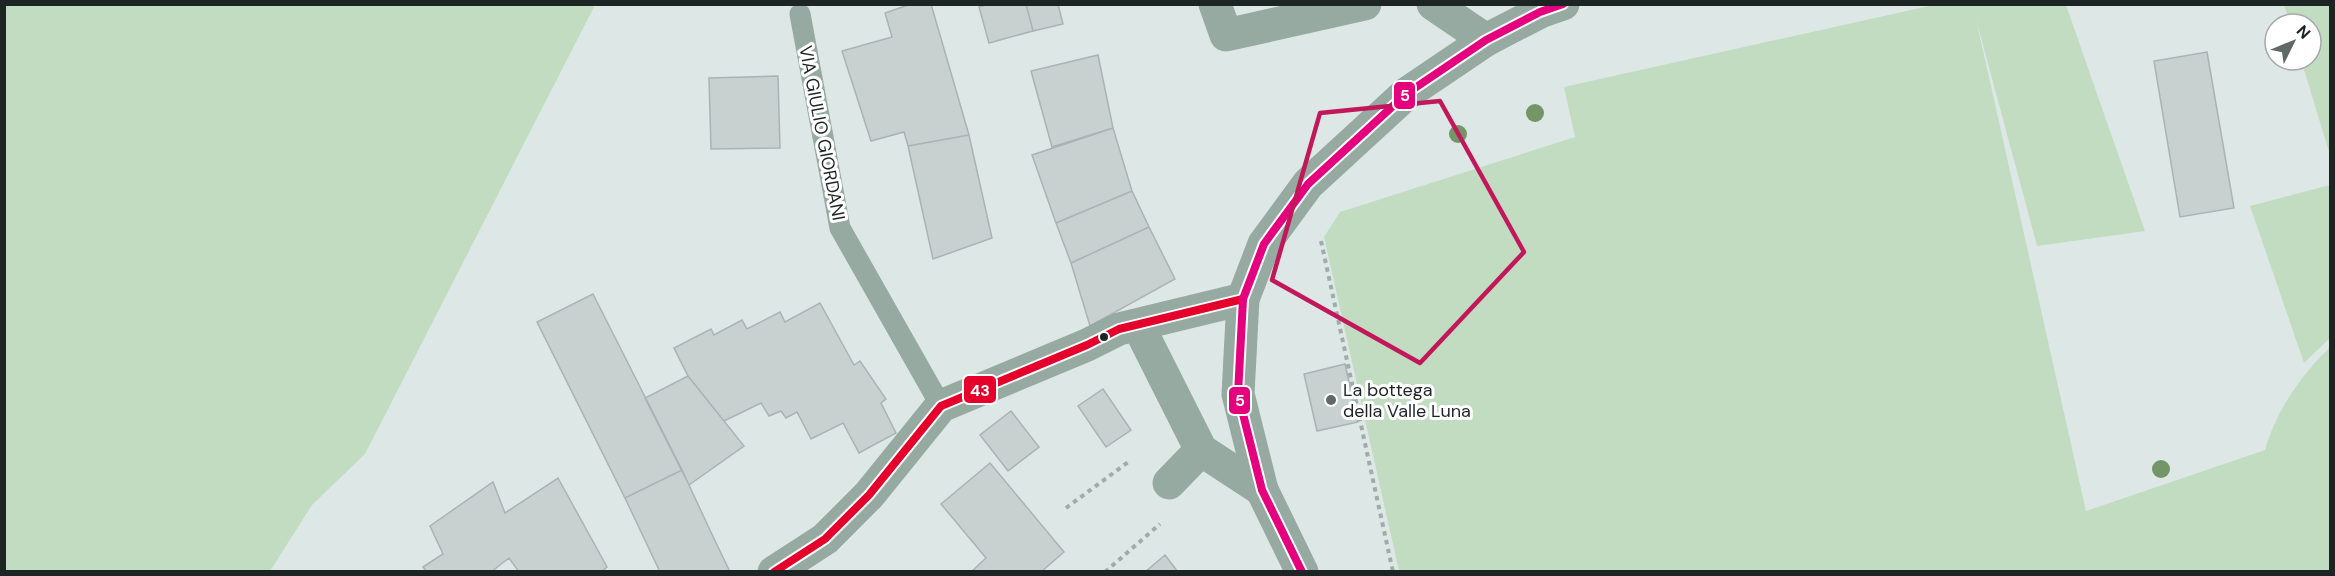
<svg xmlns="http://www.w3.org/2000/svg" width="2335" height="576" viewBox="0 0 2335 576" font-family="'DM Sans',sans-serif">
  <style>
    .green { fill: #c2dcc1 }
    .building { fill: #c8d0d0; stroke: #aab3b3; stroke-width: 1.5 }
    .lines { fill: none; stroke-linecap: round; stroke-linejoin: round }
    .path { stroke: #9faca8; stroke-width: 4; stroke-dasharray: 4.5 4.5; stroke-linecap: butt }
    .service { stroke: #96aaa1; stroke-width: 21 }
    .minor { stroke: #96aaa1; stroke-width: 33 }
    .tertiary { stroke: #96aaa1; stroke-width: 33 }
    .bus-1-casing { stroke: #fff; stroke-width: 12 }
    .bus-2-casing { stroke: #fff; stroke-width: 12 }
    .bus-1 { stroke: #e4002b; stroke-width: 8 }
    .bus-2 { stroke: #e5007d; stroke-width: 8 }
    .tree { fill: #729668 }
    .marked { fill: none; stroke: #c2185b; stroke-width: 4.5; stroke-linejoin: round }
    .bus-dot { fill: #1d2524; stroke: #fff; stroke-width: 2 }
    .poi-dot { fill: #606968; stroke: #fff; stroke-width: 2 }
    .labels { text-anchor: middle; stroke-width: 6; stroke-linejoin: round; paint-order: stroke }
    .street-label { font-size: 18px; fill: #1d2524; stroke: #fff }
    .poi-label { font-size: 18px; fill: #1d2524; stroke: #fff; text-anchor: start }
    .line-badge { stroke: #fff; stroke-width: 2 }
    .badge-label { font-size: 16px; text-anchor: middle; font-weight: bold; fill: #fff }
  </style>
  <rect width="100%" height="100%" fill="#dde8e6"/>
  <path class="green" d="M1938,4L2066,5L2145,231L2037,246L1976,19L2086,511L2265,450C2276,411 2301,375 2330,347V571H1399L1324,237L1340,212L1575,137L1564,87Z
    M4,5H595L365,454L312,505L270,571H5Z
    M2284,5H2330V155L2301,60H2311V24H2290Z
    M2330,185V338L2304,363L2250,206Z"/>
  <path class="building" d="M911,4H931L969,135L908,146L904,132L871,141L842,51L892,37L885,13Z
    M989,4H1026L1033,31L989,43L979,7Z
    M1026,4H1058L1063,24L1033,31Z
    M2207,52L2234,208L2180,217L2154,61Z
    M1098,55L1113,128L1052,147L1031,71Z
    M778,76L780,148L711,149L709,78Z
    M1113,128L1132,191L1056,223L1032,155Z
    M969,135L992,238L933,259L908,146Z
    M1132,191L1149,227L1071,263L1056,223Z
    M1149,227L1175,279L1090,326L1071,263Z
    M593,294L682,470L625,498L537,322Z
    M820,303L854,365L860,361L886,399L881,403L896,433L859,453L843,423L811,439L797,412L786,418L781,411L769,416L761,403L724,421L688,376L674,348L711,329L714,335L742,320L747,329L780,312L785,322Z
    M1345,364L1358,422L1317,431L1304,374Z
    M688,376L744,446L689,485L645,398Z
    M1103,389L1131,430L1106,447L1078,406Z
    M1011,411L1039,447L1008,471L980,435Z
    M990,463L1064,552L1041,572H971L986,558L941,504Z
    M682,470L709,528L730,572H660L625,498Z
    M558,478L607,567L601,572H519L509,558L491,572H427L423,567L443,554L430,526L493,482L505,513Z
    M1165,555L1178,572H1145Z"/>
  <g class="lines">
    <path class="path" d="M1321,241L1393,572
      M1066,508L1131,460
      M1105,572L1160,524"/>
    <path class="service" d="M800,14L840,228L941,406"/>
    <path class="minor" d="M1215,4L1226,35L1365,4
      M1433,4L1486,40
      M1138,325L1201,450L1262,490
      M1169,483L1201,450
      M774,572L825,539L869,495L941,406L1087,345L1119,329L1243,299"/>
    <path class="tertiary" d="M1302,572L1262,490L1238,394L1243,299L1264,244L1308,184L1406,94L1486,40L1540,12L1563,4"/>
    <g class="bus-1-casing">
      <path id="bus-1" d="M774,572L825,539L869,495L941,406L1087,345L1119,329L1243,299"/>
    </g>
    <g class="bus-2-casing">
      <path id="bus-2" d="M1302,572L1262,490L1238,394L1243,299L1264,244L1308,184L1406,94L1486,40L1540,12L1563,4"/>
    </g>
    <use href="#bus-1" class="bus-1"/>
    <use href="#bus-2" class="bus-2"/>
  </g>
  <g class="tree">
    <circle cx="1535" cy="113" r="9"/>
    <circle cx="1458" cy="134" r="9"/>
    <circle cx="2161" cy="469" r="9"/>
  </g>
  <path class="marked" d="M1440,101L1524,252L1420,363L1272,280L1320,113Z"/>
  <circle class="bus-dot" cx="1104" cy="337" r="5"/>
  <circle class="poi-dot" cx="1331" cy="400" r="6"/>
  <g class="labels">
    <g class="street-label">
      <text transform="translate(822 133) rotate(79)" y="6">VIA GIULIO GIORDANI</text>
    </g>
    <g class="poi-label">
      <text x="1343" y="396">La bottega<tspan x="1343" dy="21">della Valle Luna</tspan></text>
    </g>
  </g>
  <g class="line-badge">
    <rect x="1393" y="81" width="23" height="29" rx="6" fill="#e5007d"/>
    <rect x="963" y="375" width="34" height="29" rx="6" fill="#e4002b"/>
    <rect x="1228" y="386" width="23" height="29" rx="6" fill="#e5007d"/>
  </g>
  <g class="badge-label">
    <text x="1405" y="101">5</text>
    <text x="980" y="396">43</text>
    <text x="1240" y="406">5</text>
  </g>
  <rect width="2335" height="576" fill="none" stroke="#1d2524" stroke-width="12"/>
  <g transform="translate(2293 42) rotate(47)"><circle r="28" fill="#ffffff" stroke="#a5a8a7" stroke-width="1.5"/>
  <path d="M0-4.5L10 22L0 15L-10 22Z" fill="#606968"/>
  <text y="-9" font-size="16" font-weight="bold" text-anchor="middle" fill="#1d2524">N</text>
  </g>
</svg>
